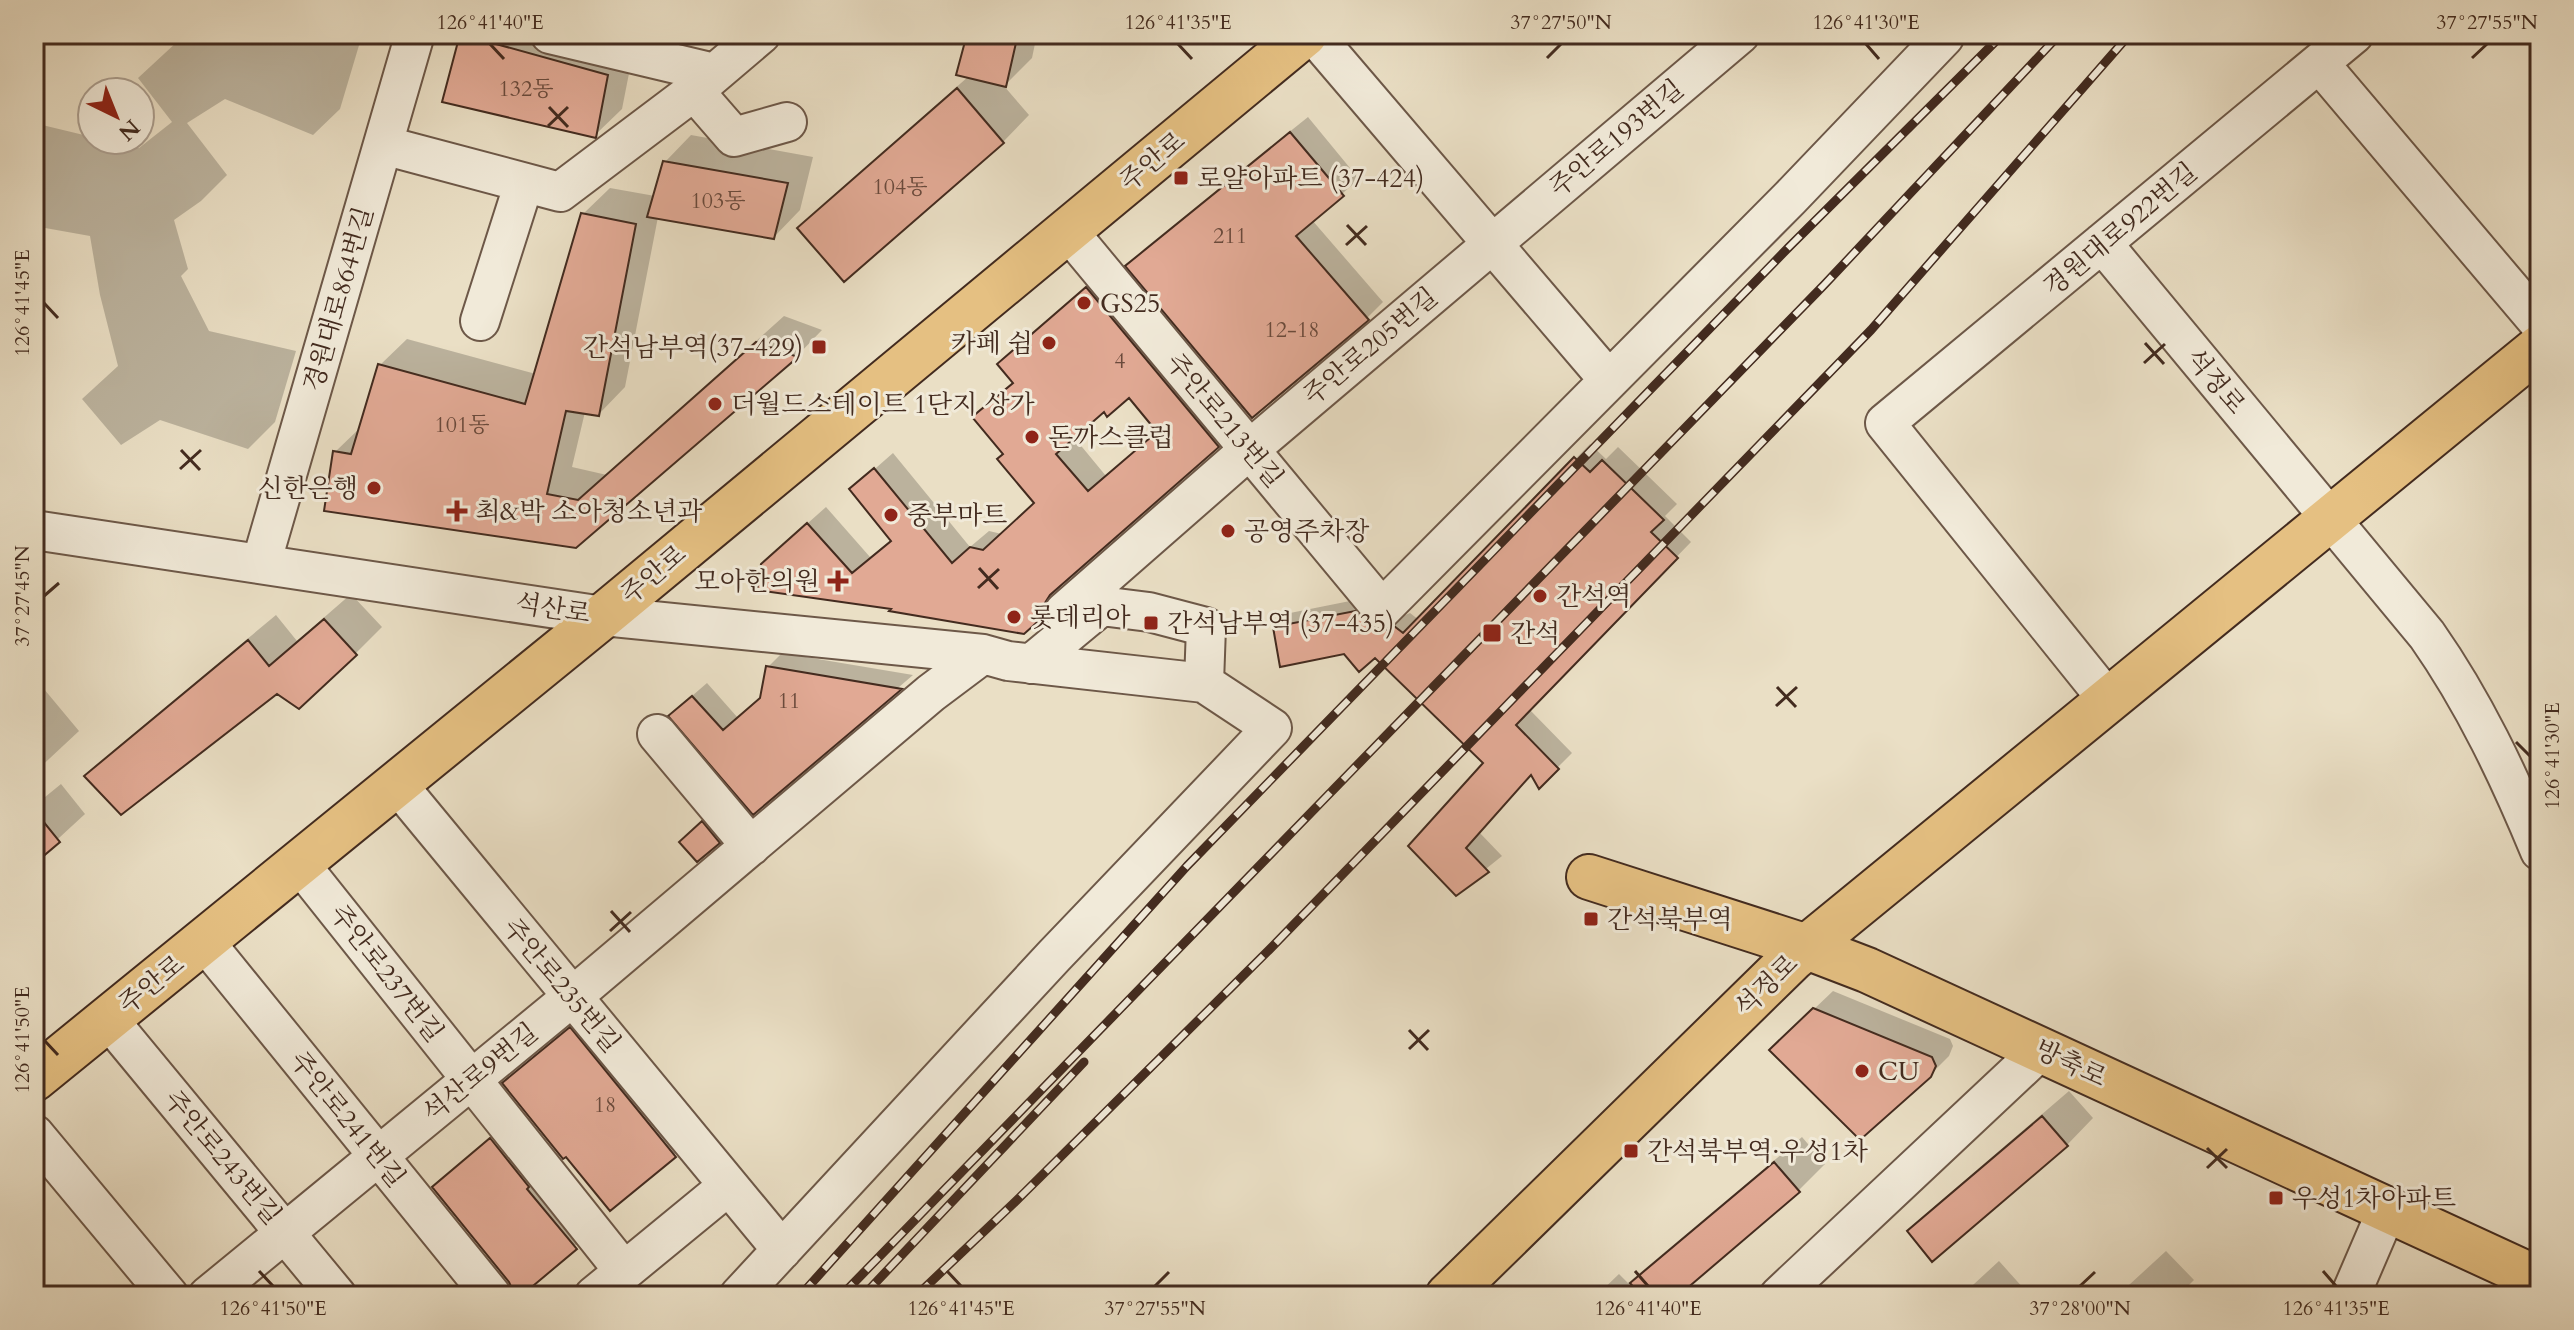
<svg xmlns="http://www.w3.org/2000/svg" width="2574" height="1330" viewBox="0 0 2574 1330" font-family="Cardo,'Noto Serif KR',serif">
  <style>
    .shadow { fill: #0003; fill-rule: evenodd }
    .building { fill: #e1a994; stroke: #432b1f; stroke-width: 2; fill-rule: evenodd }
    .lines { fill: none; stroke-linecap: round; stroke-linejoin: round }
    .minor-casing { stroke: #6d5848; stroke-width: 42 }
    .major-casing { stroke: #432b1f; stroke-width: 48 }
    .minor { stroke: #f1ead9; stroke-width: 38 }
    .major { stroke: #e5c082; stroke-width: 44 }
    .rail-casing { stroke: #432b1f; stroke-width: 9 }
    .rail { stroke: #f1ead9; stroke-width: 6; stroke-dasharray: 18; stroke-linecap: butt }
    .ticks { fill: none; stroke: #432b1f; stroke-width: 3 }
    .poi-dot { fill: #8f2418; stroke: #f1ead9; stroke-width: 3 }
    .labels { text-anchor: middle; stroke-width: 6; stroke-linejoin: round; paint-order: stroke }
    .number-label { font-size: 22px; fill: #6a4a3c }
    .street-label { font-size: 26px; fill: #432b1f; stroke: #f1ead9 }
    .poi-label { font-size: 26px; fill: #432b1f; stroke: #f1ead9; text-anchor: start }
    .neatline { fill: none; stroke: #432b1f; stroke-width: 3 }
    .ticks-label { font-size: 20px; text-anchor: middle; fill: #432b1f }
  </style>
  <rect width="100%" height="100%" fill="#eadfc5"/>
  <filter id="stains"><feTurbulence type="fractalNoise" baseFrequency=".0025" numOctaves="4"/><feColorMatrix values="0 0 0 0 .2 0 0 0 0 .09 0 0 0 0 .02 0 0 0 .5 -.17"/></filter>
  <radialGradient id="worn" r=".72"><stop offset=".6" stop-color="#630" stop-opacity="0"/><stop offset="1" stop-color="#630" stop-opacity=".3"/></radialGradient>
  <path class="shadow" d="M177,34H334L360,42L340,109L313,135L225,99L187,123L227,175L201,201L174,220L188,269L181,276L209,331L296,351L275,422L248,449L160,420L121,445L82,399L118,366L100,295L90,236L34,226V123L92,137V140H106L139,148L172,122L138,78L178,41Z
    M463,34H581L634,48L622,109L595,135Z
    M654,34H687L680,40Z
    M969,34H1037L1032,58L1004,86L1029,115L1003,142L845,279L799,228L826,202L969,76Z
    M1308,117L1359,179L1312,220L1383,302L1367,318L1128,266L1144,249Z
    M691,135L813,157L800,210L774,237L658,217L625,387L599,414L585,412L572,467L607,475L784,316L822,330L797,356L576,546L335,452L362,426L380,365L407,339L536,374L583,214L610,188L655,196L665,162Z
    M1104,271L1235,428L1060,587L1059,598L1041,616L893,610L781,547L826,507L870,557L892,539L852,489L893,453L970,547L989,531L1002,534L1036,503L1005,454L975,418L1015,381L999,364ZM1129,395L1159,431L1106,476L1073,436L1104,410Z
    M1590,444L1606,459L1618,447L1677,504L1665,516L1691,542L1529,709L1572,753L1539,786L1532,773L1479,832L1502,856L1456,893L1411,846L1486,763L1375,656L1344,652L1275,628L1290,613L1370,597L1390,615L1403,616L1410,613L1419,620Z
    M351,594L382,627L355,654L87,776L114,750L276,615L297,641Z
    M782,653L913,675L754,812L685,702L707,683L738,718L762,697L768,667Z
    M34,677L79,731L34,773Z
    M61,784L85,814L34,861V806Z
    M712,814L727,833L718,842L690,833Z
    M1833,991L1950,1039L1953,1046L1949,1056L1930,1075L1790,1032Z
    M581,1019L686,1145L610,1208L515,1073Z
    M2069,1091L2093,1118L2067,1145L1909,1231L1936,1205Z
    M509,1121L594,1229L519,1295L435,1187Z
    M1802,1137L1825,1164L1799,1190L1675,1296H1596L1619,1274L1628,1283Z
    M2166,1251L2194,1280L2178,1296H2117Z
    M1999,1261L2025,1290L2018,1296H1961Z"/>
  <path class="building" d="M460,34L608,75L596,138L442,102Z
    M967,34H1018L1006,87L956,75Z
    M957,88L1004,143L844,282L797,228Z
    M1290,132L1344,196L1296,236L1369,320L1252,418L1125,266Z
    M663,161L788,183L774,239L647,217Z
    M581,213L636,224L599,416L566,411L547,494L578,500L756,342L798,357L576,548L324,511L333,451L351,454L378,364L525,404Z
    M1086,287L1219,447L1050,595L1043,606V617L1024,634L889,611L891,609L757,590L761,564L807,523L852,573L891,541L849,489L874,468L952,563L970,547L983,550L1034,503L997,459L1003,454L972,417L1013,383L997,364ZM1129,398L1157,432L1088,491L1056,454L1104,412L1107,417Z
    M1574,457L1590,472L1602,460L1664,520L1651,532L1678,558L1516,725L1559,769L1539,789L1531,775L1466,848L1489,872L1456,896L1408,846L1483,763L1375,658L1359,672L1344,654L1280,667L1273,627L1355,611L1374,630H1386L1394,626L1403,633Z
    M324,619L357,655L299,709L277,694L121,815L84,776L248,640L269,666Z
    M766,666L902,689L753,815L668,716L692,696L723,730L760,698Z
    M34,810L60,842L34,864Z
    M702,821L720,843L697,862L679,842Z
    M1813,1008L1932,1057L1936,1066L1931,1077L1860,1140L1769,1050Z
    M570,1027L676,1157L610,1211L566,1157L563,1159L502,1083Z
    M2042,1116L2068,1146L1932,1262L1907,1231Z
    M490,1138L529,1187L527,1189L577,1249L521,1296L513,1291L509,1282L432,1187Z
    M1774,1162L1800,1192L1678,1296H1641L1630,1283Z"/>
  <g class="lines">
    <g class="minor-casing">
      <path id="minor" d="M550,34L714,73
        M1313,34L1608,379
        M2319,63L2540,324
        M694,91L734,137L787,122
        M383,145L560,192L694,91L761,34
        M1068,231L1382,609L1790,198L1944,37L1942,34
        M2102,243L2427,635C2474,702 2509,776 2540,851
        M480,321L524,183
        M34,530L603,616L983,654L1008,661L1204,683L1206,627L1149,612L1101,606L1031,664
        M261,564L415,34
        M1064,612L1249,450L1740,34
        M2108,700L1885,423L2354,34
        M657,734L751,846
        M397,784L782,1250
        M299,863L624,1271
        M204,941L492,1296
        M108,1019L337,1296
        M34,1134L169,1296
        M208,1296L572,997L931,693L983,654
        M594,1296L728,1186
        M739,1296L1054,956L1272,728L1204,683
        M1779,1296L2042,1049
        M2350,1296L2387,1210"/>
    </g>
    <g class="major-casing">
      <path id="major" d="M1589,877L1807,947L1867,970L2540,1280
        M34,1079L603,616L1305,34
        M1448,1296L1792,959L2540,347"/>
    </g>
    <use href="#minor" class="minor"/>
    <use href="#major" class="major"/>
    <g class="rail-casing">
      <path id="rail" d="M800,1296L1187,866L1788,248L2003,34
        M841,1296L1824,285L2060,34
        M863,1296L1084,1062
        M916,1296L1016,1201L1269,950L1871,330L2130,34"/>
    </g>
    <use href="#rail" class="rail"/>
  </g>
  <path class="ticks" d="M490,44L504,59M1178,44L1192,59M1866,44L1879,59M1547,58L1561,44M2472,58L2487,44M549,107L568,127M548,126L568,107M1347,225L1366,245M1346,245L1367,226M44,303L58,318M2145,343L2164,364M2144,363L2165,344M181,450L200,470M180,469L201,450M979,568L998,589M978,588L999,569M44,596L59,583M1777,687L1796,707M1776,706L1797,687M2516,742L2530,756M611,911L630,932M610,931L631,912M1409,1030L1428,1050M44,1040L58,1055M1409,1049L1429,1030M2207,1148L2227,1168M2207,1168L2227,1149M259,1271L273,1286M947,1271L961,1286M1635,1271L1648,1286M2323,1271L2336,1286M1155,1286L1169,1272M2080,1286L2095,1272"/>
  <g class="poi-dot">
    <rect x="1173" y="170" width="16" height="16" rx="4"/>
    <circle cx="1084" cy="303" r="8"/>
    <circle cx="1049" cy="343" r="8"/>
    <rect x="811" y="339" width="16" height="16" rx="4"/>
    <circle cx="715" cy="404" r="8"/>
    <circle cx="1032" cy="437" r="8"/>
    <circle cx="374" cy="488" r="8"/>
    <path d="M453 499h8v8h8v8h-8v8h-8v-8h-8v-8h8z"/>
    <circle cx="891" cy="515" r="8"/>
    <circle cx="1228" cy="531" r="8"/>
    <path d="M834 569h8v8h8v8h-8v8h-8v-8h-8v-8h8z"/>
    <circle cx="1540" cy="596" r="8"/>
    <circle cx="1014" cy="617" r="8"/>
    <rect x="1143" y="615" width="16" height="16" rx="4"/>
    <rect x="1482" y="623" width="20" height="20" rx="4"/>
    <rect x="1583" y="911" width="16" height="16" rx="4"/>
    <circle cx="1862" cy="1071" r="8"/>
    <rect x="1623" y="1143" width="16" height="16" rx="4"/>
    <rect x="2268" y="1190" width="16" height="16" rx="4"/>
  </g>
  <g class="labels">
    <g class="number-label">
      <text x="526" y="96">132동</text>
      <text x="900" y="194">104동</text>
      <text x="718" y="208">103동</text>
      <text x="1230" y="243">211</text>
      <text x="1292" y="337">12-18</text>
      <text x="1120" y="368">4</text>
      <text x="462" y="432">101동</text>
      <text x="789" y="708">11</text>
      <text x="605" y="1112">18</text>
    </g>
    <g class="street-label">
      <text transform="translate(1616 138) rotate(-40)" y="9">주안로193번길</text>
      <text transform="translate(1152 161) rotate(-40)" y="9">주안로</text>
      <text transform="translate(2120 229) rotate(-40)" y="9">경원대로922번길</text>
      <text transform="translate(338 299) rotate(-74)" y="9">경원대로864번길</text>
      <text transform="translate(1370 346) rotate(-40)" y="9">주안로205번길</text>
      <text transform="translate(2216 381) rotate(50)" y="9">석정로</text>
      <text transform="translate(1225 420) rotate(50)" y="9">주안로213번길</text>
      <text transform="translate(653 574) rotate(-40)" y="9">주안로</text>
      <text transform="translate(553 608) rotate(9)" y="9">석산로</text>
      <text transform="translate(387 973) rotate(52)" y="9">주안로237번길</text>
      <text transform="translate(151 984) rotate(-39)" y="9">주안로</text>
      <text transform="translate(562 985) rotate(50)" y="9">주안로235번길</text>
      <text transform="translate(1766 985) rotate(-44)" y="9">석정로</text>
      <text transform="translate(2071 1063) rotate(25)" y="9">방축로</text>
      <text transform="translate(480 1072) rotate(-39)" y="9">석산로9번길</text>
      <text transform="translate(348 1119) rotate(51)" y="9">주안로241번길</text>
      <text transform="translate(223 1157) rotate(50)" y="9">주안로243번길</text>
    </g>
    <g class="poi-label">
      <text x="1197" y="187">로얄아파트 (37-424)</text>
      <text x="1100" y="312">GS25</text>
      <text x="1033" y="352" text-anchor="end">카페 쉼</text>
      <text x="803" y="356" text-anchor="end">간석남부역(37-429)</text>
      <text x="731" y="413">더월드스테이트 1단지 상가</text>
      <text x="1048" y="446">돈까스클럽</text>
      <text x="358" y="497" text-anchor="end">신한은행</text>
      <text x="475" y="520">최&amp;박 소아청소년과</text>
      <text x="907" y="524">중부마트</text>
      <text x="1244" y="540">공영주차장</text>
      <text x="820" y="590" text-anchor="end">모아한의원</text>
      <text x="1556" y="605">간석역</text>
      <text x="1030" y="626">롯데리아</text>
      <text x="1167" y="632">간석남부역 (37-435)</text>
      <text x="1510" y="642">간석</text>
      <text x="1607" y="928">간석북부역</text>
      <text x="1878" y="1080">CU</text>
      <text x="1647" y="1160">간석북부역·우성1차</text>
      <text x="2292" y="1207">우성1차아파트</text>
    </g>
  </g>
  <rect width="2574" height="1330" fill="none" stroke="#eadfc5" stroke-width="88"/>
  <g transform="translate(116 116) rotate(137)"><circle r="38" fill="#f1ead9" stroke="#ab9e8f" stroke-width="2"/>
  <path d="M0-6L14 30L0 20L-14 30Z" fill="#8f2418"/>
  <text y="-12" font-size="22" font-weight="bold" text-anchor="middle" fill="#432b1f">N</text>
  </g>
  <rect x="44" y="44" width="2486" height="1242" class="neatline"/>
  <g class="ticks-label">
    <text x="490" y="29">126°41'40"E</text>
    <text x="1178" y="29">126°41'35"E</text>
    <text x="1561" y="29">37°27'50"N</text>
    <text x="1866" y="29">126°41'30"E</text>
    <text x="2487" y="29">37°27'55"N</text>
    <text transform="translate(22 303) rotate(-90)" y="7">126°41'45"E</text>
    <text transform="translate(22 596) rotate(-90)" y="7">37°27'45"N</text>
    <text transform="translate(2552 756) rotate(-90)" y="7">126°41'30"E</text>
    <text transform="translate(22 1040) rotate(-90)" y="7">126°41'50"E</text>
    <text x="273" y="1315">126°41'50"E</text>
    <text x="961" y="1315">126°41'45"E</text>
    <text x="1155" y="1315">37°27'55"N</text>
    <text x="1648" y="1315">126°41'40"E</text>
    <text x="2080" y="1315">37°28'00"N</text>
    <text x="2336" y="1315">126°41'35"E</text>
  </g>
  <rect width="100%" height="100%" filter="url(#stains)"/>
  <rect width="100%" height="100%" fill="url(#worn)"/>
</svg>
